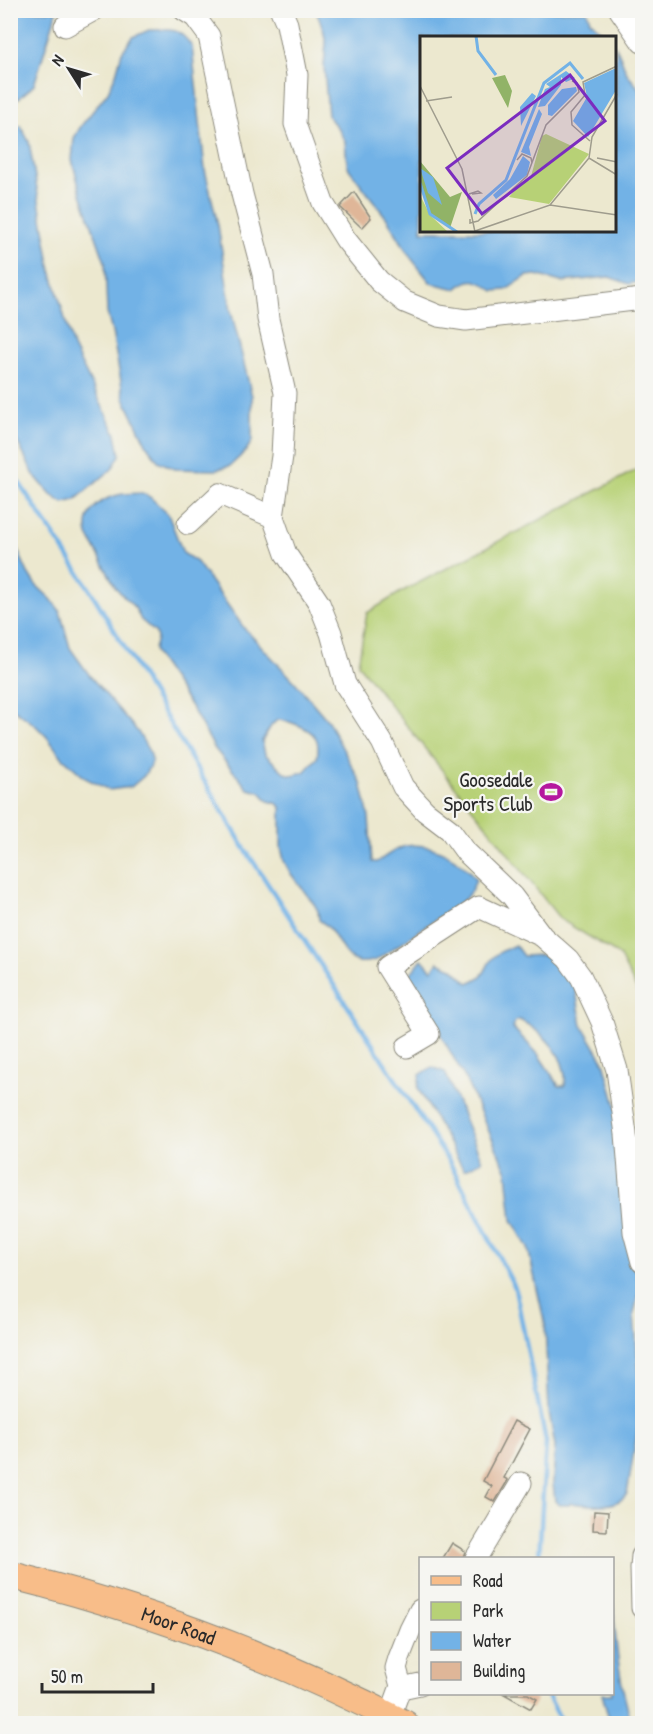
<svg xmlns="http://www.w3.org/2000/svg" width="653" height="1734" viewBox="0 0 653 1734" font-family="'Patrick Hand',sans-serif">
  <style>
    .green { fill: #b7d176; stroke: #717e50; stroke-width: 1.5 }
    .water { fill: #72b2e6; stroke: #4e6e88; stroke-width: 1.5; fill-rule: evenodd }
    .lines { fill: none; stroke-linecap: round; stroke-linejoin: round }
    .stream { stroke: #72b2e6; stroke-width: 4.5 }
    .building { fill: #dfb698 }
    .minor-casing { stroke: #8c8a7d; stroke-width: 23 }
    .major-casing { stroke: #8c8a7d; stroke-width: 29 }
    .minor { stroke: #fff; stroke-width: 21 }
    .major { stroke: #f8bd89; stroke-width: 27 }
    .labels { text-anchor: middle; stroke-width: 4.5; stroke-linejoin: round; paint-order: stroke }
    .poi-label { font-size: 21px; fill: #2b2b2b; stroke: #f6f6f2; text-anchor: end }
    .street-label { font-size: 21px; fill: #2b2b2b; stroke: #f6f6f2 }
    .inset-river { fill: none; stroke: #72b2e6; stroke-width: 3 }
    .inset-road { fill: none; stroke: #9f9c8d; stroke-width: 1.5 }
    .view { fill: #7b2cbf; fill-opacity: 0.15; stroke: #7b2cbf; stroke-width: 3 }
    .inset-edge { fill: none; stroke: #2b2b2b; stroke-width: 3 }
  </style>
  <rect width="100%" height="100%" fill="#f6f6f2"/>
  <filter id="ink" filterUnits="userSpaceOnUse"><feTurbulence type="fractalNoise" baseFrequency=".0167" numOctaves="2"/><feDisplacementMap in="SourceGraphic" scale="12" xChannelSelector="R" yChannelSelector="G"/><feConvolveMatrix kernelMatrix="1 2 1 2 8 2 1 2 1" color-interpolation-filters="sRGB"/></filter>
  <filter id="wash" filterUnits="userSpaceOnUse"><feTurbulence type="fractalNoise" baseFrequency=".008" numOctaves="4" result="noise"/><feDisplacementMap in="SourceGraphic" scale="24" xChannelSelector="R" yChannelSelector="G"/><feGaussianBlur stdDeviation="1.35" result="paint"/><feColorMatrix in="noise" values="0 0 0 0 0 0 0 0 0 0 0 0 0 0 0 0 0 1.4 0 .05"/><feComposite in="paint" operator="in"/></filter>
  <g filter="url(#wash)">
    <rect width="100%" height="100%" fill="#ece8cf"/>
    <path class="green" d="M642,467V1000L619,955L560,919L358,664L367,613L401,592Z"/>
    <path class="water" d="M11,10L57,11L34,85L18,99L10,100Z
      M316,11H587L590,20L607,37L422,38V231H616V47C621,56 623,66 628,75C633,82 640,87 642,95V281L629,284L609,277L561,282L536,275L527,276L506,290L494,291C478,279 471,276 456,289L431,283L411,258L388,220L349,169L347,163L345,142L339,130L328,116L324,66L326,43L323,28Z
      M149,30C173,30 177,26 192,46L205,170L218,225L231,311L252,396V441L246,451L230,466L215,470L175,469L158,461L147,446L124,398L112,332L107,313L105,262L81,194L72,160L74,138L81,126L108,92L116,74L122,52L133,37Z
      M21,126L29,142L51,270L73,347L116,434L120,455L112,469L75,500L63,503L51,495L34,475L11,429L10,127Z
      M142,493L150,497L168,514L183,553L197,562L244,628L295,682L328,721L361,783L369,817L372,862H377C386,856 396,848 406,846C432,841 460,859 476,879L472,890L464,900L376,960C346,970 343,947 330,929C327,925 323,923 319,920L318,911L314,904L291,874L284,861L281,847V807L276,803L268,801L260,792L248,789L215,749L190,705L155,654L154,649L157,639L156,633L141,620L135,608L116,588L88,535C83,514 97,500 118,495C125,493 134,494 142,493ZM277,720C288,720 310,728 316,738C319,744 318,752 317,758L304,772L292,775L285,773L265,754L262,741L271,726Z
      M10,533L28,573L35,584L51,599L60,611L70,648L90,676L138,732L151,755L152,762L144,776L131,787L109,790L85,778L62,757L47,737L35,725L11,707Z
      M515,945L523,956L542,955L556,960L575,986L582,1025L604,1062L618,1113L639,1291L634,1314L641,1400L637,1433L627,1494C616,1510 588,1505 571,1503L569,1505H560L555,1501L553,1484L555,1446L549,1412L545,1325L528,1248L512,1220L507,1172L465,1078L420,998L410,974L422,959L432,970L438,962L452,968L468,983C492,974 482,966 496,955C501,951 509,948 515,945ZM520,1020C544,1033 568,1056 565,1086H559L538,1054L513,1028L515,1021Z
      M432,1067L445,1072L482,1161L464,1170L418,1088L420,1075Z
      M613,1604C616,1645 619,1684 632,1723H610L602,1694H612Z"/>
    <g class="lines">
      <path class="stream" d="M10,469L89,588L245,849L450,1163L515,1288L546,1442L539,1558
        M547,1694L563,1724"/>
    </g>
    <g id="blocks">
      <path class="building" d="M354,192L371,218L362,228L340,207Z
        M514,1421L530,1429L504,1478L508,1480L495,1502L486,1497L492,1486L483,1481Z
        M594,1511L608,1512L607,1531L593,1530Z
        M452,1543L465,1551L463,1558H443Z
        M504,1694H528L537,1699L531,1709Z"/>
    </g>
  </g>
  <g filter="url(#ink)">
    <use href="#blocks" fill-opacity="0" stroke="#8c8a7d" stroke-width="1.5"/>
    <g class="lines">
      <g class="minor-casing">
        <path id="minor" d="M184,10L195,17L209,36L242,194L263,274L268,319L285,393L282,456L273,517L286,554L319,603L331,633L345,684L382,742L403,787L425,811L450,830L466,852L512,896L542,936L568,959L581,977L602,1022L617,1070L626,1134L634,1232L642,1262
          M281,10L287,24L297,75L295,124L323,203L346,240L379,281L405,302L439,316L466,320L642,299
          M620,10L642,42
          M65,26L94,10
          M188,524L220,494L273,517
          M407,1047L429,1034L387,967L479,907L540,935
          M642,1556L641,1568L642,1608
          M476,1558L521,1483
          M401,1686L406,1687L420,1684
          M390,1716L401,1686L396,1668L399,1658L410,1630L420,1610"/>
      </g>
      <g class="major-casing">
        <g id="major">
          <path id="s1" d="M10,1575C147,1609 280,1659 405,1724"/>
        </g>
      </g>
      <use href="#minor" class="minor"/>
      <use href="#major" class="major"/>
    </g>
  </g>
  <defs>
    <g id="stadium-bare" transform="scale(1.8)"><path d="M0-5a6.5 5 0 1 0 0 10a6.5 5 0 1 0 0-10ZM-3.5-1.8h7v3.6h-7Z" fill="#b5179e" stroke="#f6f6f2" stroke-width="2.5" paint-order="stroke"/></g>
  </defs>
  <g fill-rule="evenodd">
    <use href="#stadium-bare" x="551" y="792"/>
  </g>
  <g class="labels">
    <g class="poi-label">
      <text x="533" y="787">Goosedale<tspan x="533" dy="24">Sports Club</tspan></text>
    </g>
    <g class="street-label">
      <text dy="7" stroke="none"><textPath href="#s1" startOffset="176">Moor Road</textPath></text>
    </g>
  </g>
  <g transform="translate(420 36)">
    <rect width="196" height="196" fill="#ece8cf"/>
    <path d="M126,98L169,118L129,168L89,161L102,146L110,144L122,100ZM0,159L10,179L28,196H0Z" fill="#b7d176"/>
    <path d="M85,39L92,55L88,72L72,42ZM0,125L30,161L42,156L30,192L10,178L0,147Z" fill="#91b367"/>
    <path d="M196,32V54L168,101L153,85L167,61L164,47ZM146,35L155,42L146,46L141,41V49L125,70L118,71L125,53L130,51L126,48ZM156,51L157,55L132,80L128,79V69L142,53ZM112,57L116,60L101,90L100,71ZM119,73L122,78L109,111L111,120L101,116ZM103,120L110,126L107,139L76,163L73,159L90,143ZM0,132L13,141L22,169L8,157Z" fill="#72b2e6"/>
    <path class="inset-river" d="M56,0L58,15L76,39M0,147L10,178L37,196M55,178L59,168L86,144L124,47L150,27L163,43"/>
    <path class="inset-road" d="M0,50L42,133L55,196M6,65L32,61M170,105L152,89L151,76L165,59L163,46L197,30M169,122L172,101L197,58M177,122L197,126M97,124L102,118L111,122L112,127M49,158L58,155L61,157L52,158M130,169L169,122L197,139M50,183V187L58,185L107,140L126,89L159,56L157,47L152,45M55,195L130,169L197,179"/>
    <path class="view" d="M150,39L185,85L62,178L27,132Z"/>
    <rect width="196" height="196" class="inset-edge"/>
  </g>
  <rect width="653" height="1734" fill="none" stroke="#f6f6f2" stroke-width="36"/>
  <rect x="419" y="1557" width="195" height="138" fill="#f6f6f2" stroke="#a5a5a2" stroke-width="1.5"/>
  <rect x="431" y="1576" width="30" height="9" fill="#f8bd89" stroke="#a5a5a2" stroke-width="1.5"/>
  <text x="473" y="1587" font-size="18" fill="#2b2b2b">Road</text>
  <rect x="431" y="1602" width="30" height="18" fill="#b7d176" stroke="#a5a5a2" stroke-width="1.5"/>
  <text x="473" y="1617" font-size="18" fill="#2b2b2b">Park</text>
  <rect x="431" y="1632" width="30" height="18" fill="#72b2e6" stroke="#a5a5a2" stroke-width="1.5"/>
  <text x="473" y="1647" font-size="18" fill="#2b2b2b">Water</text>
  <rect x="431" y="1662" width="30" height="18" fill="#dfb698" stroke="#a5a5a2" stroke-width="1.5"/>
  <text x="473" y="1677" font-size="18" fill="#2b2b2b">Building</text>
  <g transform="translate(69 69) rotate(307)" stroke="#f6f6f2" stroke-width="4.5" paint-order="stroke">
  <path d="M0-4.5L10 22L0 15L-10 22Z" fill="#2b2b2b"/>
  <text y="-9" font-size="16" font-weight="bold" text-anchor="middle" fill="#2b2b2b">N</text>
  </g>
  <path d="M42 1683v9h111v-9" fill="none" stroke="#2b2b2b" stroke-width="3"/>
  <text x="51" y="1683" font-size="18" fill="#2b2b2b" stroke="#f6f6f2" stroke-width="4.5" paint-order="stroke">50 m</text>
</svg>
